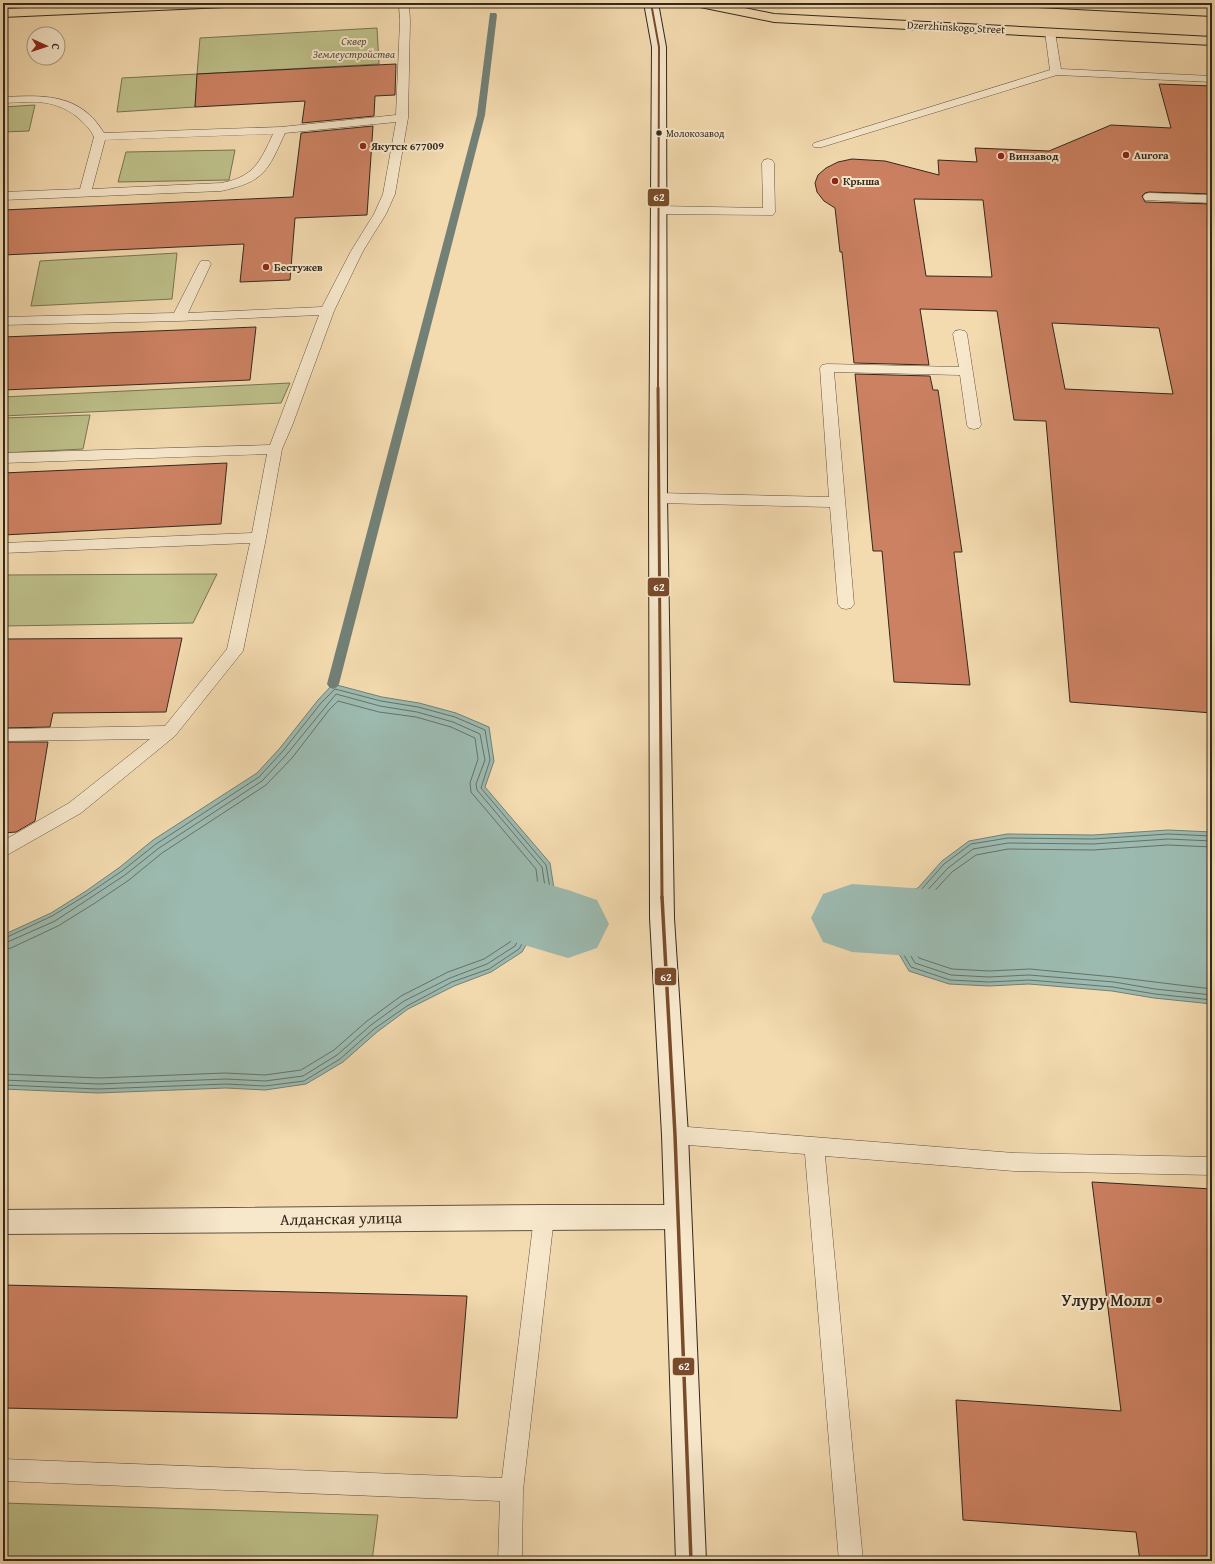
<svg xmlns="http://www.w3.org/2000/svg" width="1215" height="1564" viewBox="0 0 1215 1564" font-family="'Gentium Book Plus',serif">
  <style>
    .green { fill: #bdbf89; stroke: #787454 }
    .water { fill: #9cbab0; stroke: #728076 }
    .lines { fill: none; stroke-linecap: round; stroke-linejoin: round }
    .shore { stroke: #677268; stroke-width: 1 }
    .stream { fill: #728076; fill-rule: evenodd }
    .river { fill: #9cbab0; fill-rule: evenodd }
    .building { fill: #cc8162; stroke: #32291f; fill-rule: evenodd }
    .lane-casing { stroke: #625543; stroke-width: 1 }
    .street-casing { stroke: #625543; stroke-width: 2 }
    .secondary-casing { stroke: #32291f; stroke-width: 2 }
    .primary-casing { stroke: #32291f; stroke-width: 2 }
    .lane { fill: #f7e7cb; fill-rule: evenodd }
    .street { fill: #f7e7cb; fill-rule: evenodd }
    .secondary { fill: #f7e7cb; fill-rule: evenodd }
    .primary { fill: #f3daaf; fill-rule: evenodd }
    .bus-1-far2-casing { stroke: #f7e7cb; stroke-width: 4 }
    .bus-1-far1-casing { stroke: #f7e7cb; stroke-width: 6 }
    .bus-1-casing { stroke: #f7e7cb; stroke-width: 6 }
    .bus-1-far2 { stroke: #7a4b2a; stroke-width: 2 }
    .bus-1-far1 { stroke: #7a4b2a; stroke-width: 3 }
    .bus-1 { stroke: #7a4b2a; stroke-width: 3.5 }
    .bus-dot { fill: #32291f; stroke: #f7e7cb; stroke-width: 1.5 }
    .poi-dot { fill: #8f2418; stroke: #f7e7cb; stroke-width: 1.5 }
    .labels { text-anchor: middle; stroke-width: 4; stroke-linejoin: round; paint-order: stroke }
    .far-bus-label { font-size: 10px; fill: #32291f; stroke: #f7e7cb; text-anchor: start }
    .far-street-label { font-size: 11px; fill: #32291f; stroke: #f7e7cb }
    .far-park-label { font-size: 11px; font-style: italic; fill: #554e3a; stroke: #f7e7cb }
    .far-poi-label { font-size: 11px; font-weight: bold; fill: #32291f; stroke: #f7e7cb; text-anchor: start }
    .near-street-label { font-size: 16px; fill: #32291f; stroke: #f7e7cb }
    .near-poi-label { font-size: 16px; font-weight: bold; fill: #32291f; stroke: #f7e7cb; text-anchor: end }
    .line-badge { stroke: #f7e7cb; stroke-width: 1.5 }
    .badge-label { font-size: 11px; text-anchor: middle; font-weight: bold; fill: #fff }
  </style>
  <rect width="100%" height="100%" fill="#f3daaf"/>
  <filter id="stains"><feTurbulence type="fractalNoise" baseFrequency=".005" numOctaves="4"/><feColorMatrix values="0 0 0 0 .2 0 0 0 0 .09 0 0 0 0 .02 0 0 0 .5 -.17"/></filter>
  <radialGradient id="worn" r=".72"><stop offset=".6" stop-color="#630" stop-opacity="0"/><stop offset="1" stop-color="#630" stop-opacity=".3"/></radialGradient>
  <path class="green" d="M377,28L379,64L198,74L195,107L117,112L122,78L197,74L200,38Z
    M35,105L29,131L3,132V107Z
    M235,150L229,180L118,182L126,152Z
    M177,253L172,299L31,306L40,261Z
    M290,383L281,403L3,416V397Z
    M90,415L83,449L3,453V418Z
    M217,574L193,623L3,626V575Z
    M3,1503L378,1515L372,1561H3Z"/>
  <path class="water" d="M333,684L382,697L419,703L456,713L489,727L494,761L485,787L550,863L555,895L522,952L491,972L454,986L408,1009L377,1032L343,1062L306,1084L265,1090L226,1088L98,1093L3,1089V935L51,913L86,891L120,867L153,840L257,773L280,748L318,700Z
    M1168,830L1212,832V1004L1154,998L1112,991L1029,984L989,986L949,984L909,971L879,920L869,905L918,888L942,861L969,841L1007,834L1093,835Z"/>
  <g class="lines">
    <path class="shore" d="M1212,836L1168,834L1093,839L1008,838L971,844L944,864L920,891L876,908L911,967L950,980L989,982L1029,980L1113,987L1155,994L1212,1000
      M1212,841L1168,839L1093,844L1008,843L973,849L948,868L923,895L885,909L884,911L915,963L951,975L989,977L1029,975L1114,982L1155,989L1212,995
      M1212,847L1168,845L1093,850L1008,849L976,855L952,872L926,900L894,912L893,914L919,958L952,969L989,971L1030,969L1114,977L1212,989
      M3,939L52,916L88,894L122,871L156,844L259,777L283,751L321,703L335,689L381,701L418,707L455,717L485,730L490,760L481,788L546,865L551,894L519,949L489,969L452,982L407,1006L374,1029L340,1059L304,1081L265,1086L226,1084L98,1089L3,1085
      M3,944L55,921L125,875L159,848L262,781L287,754L336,694L380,706L417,712L453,722L480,734L485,760L476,784L477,790L542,867L546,893L515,946L487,964L450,978L404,1001L371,1025L337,1055L303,1076L265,1081L226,1079L99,1084L3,1080
      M3,950L11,948L58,926L95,903L129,880L162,853L266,785L292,758L329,710L338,701L379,712L416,717L451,727L475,738L478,759L470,783L471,792L536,869L539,893L510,942L484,959L448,972L401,996L367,1021L334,1050L301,1070L265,1075L225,1073L99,1078L3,1074"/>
    <path class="stream" d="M490,13H496L497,15L485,115L339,684L337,687L333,689L329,687L327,684L477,115Z"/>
    <path class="river" d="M450,857L568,890L597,900L609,924L597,948L568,958L450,923L441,925L412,915L400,892L412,869Z
      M852,884L985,893L1014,903L1026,927L1014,951L985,961L852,952L823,942L811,918L823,894Z"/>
  </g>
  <path class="building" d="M396,64L395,95L375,96L374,116L302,123L305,101L195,107L197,74Z
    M1159,84L1212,86V194L1149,192L1145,193L1142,196L1145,202L1212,204V713L1070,702L1046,421L1014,420L997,311L920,309L929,365L854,363L842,252H840L835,208L824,201L817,192L815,183L818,175L826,168L838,162L852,159L885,161L939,175L938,160L977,162L975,148L1049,151L1111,125L1171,128ZM914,199L983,200L992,277L926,276ZM1052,323L1159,328L1173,394L1065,389Z
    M373,126L367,215L295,218L290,280L240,282L244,244L3,255V210L293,197L301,133Z
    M256,327L250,380L3,390V337Z
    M855,374L930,376L933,390H938L962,552H954L970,685L894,682L882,551H873Z
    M227,463L221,524L3,535V473Z
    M182,638L166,712L53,713L50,727L3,728V639Z
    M3,742H48L35,821L16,832L3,833Z
    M1092,1182L1212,1189V1561H1140L1136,1532L963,1520L956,1400L1121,1411Z
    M3,1285L467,1296L457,1418L3,1408Z"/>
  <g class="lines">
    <g class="lane-casing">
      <path id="lane" d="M399,3H409L410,21L408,118L395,194L386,214L363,251L334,311L292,426L282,449L266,538L243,651L175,736L81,813L9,854L3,856V841L69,803L150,739L3,741V729L165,726L227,649L250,543L3,553V543L252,533L267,454L3,463V453L270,445L319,315L179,321L3,325V317L174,313L199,264L201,261H209L211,264L188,313L322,307L351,251L374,214L383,194L396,122L285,133C268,171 264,182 221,191L3,200V192L80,189L94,137C90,128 83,122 76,116C52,98 31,102 3,103V97C44,95 80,93 104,133L281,127L396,115L400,21ZM273,134C260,162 254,177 221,183L92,189L105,140Z
        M1050,29L1055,32L1061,69L1212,76V82L1057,75L822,147H814L812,145L814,143L1050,70L1045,32Z
        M768,159L772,160L774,163L775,212L773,215L658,214L654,213L652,210L654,207L658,206L763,208L762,163L764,160Z
        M1149,193L1212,195V203L1145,200L1143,197L1145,194Z
        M960,330L965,331L967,334L981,425L979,428L974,429L969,428L967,425L960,375L834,372L854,604L851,608L846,609L841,608L838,604L830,507L658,503L653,501L651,498L653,495L658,493L829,497L820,368L822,365L827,364L959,367L953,334L955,331Z
        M675,1126L1014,1153L1212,1157V1175L1014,1171L825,1156L863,1561H839L805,1154L675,1144L668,1141L665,1135L668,1129Z
        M544,1207L551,1210L554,1217L523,1490L522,1561H498L500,1501L3,1481V1459L502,1478L534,1217L537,1210Z"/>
    </g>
    <g class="street-casing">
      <path id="street" d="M544,1205H678L687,1208L691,1217L687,1226L678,1229L3,1234V1210Z"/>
    </g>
    <g class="secondary-casing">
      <path id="secondary" d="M644,3H658L666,47L667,498L674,918L688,1135L706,1561H676L662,1135L650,918L649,498L652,47Z"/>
    </g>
    <g class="primary-casing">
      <path id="primary" d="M134,3H232L230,6L225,7L3,17V9Z
        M693,3H720L774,14L1212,37V45L774,22L700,7L695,6Z
        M1031,3H1117L1212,8V16L1038,7L1033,6Z"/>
    </g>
    <use href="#lane" class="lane"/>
    <use href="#street" class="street"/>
    <use href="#secondary" class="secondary"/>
    <use href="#primary" class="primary"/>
    <g class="bus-1-far2-casing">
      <path id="bus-1-far2" d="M651,3L659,47L658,389"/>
    </g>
    <g class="bus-1-far1-casing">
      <path id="bus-1-far1" d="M658,388L662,898"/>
    </g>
    <g class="bus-1-casing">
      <path id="bus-1" d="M662,897L675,1135L691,1561"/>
    </g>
    <use href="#bus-1-far2" class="bus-1-far2"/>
    <use href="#bus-1-far1" class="bus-1-far1"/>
    <use href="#bus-1" class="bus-1"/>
  </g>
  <circle class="bus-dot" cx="659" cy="133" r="3.5"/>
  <g class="poi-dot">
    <circle cx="363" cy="146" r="4"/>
    <circle cx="1126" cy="155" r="4"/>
    <circle cx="1001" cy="156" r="4"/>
    <circle cx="835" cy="181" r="4"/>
    <circle cx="266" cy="267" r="4"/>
    <circle cx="1159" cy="1300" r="4"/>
  </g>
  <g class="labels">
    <g class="far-bus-label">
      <text x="666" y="137">Молокозавод</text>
    </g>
    <g class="far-street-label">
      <text transform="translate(956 27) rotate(3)" y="4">Dzerzhinskogo Street</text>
    </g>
    <g class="far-park-label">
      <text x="354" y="45">Сквер<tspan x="354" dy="13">Землеустройства</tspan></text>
    </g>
    <g class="far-poi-label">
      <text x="371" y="150">Якутск 677009</text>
      <text x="1134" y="159">Aurora</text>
      <text x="1009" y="160">Винзавод</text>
      <text x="843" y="185">Крыша</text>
      <text x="274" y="271">Бестужев</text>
    </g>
    <g class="near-street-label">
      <text transform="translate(341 1218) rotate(-1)" y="6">Алданская улица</text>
    </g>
    <g class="near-poi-label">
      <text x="1151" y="1306">Улуру Молл</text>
    </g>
  </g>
  <g class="line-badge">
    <rect x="647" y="188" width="23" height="19" rx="4" fill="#7a4b2a"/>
    <rect x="647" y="577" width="23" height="20" rx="4" fill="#7a4b2a"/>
    <rect x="654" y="967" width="23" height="19" rx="4" fill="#7a4b2a"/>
    <rect x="672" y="1357" width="23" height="19" rx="4" fill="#7a4b2a"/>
  </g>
  <g class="badge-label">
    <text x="659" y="201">62</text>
    <text x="659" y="591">62</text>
    <text x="666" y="981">62</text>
    <text x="684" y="1370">62</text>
  </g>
  <rect width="1215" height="1564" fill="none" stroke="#f3daaf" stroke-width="16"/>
  <rect x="4" y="4" width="1207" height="1556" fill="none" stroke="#32291f" stroke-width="2"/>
  <rect x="8" y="8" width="1199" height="1548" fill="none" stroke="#32291f"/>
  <g transform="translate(46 46) rotate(93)"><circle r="19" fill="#f7e7cb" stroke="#a89b86"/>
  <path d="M0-3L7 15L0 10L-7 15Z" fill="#8f2418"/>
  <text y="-6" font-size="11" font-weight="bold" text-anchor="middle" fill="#32291f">С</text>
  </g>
  <rect width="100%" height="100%" filter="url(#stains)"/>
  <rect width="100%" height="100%" fill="url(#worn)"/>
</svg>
